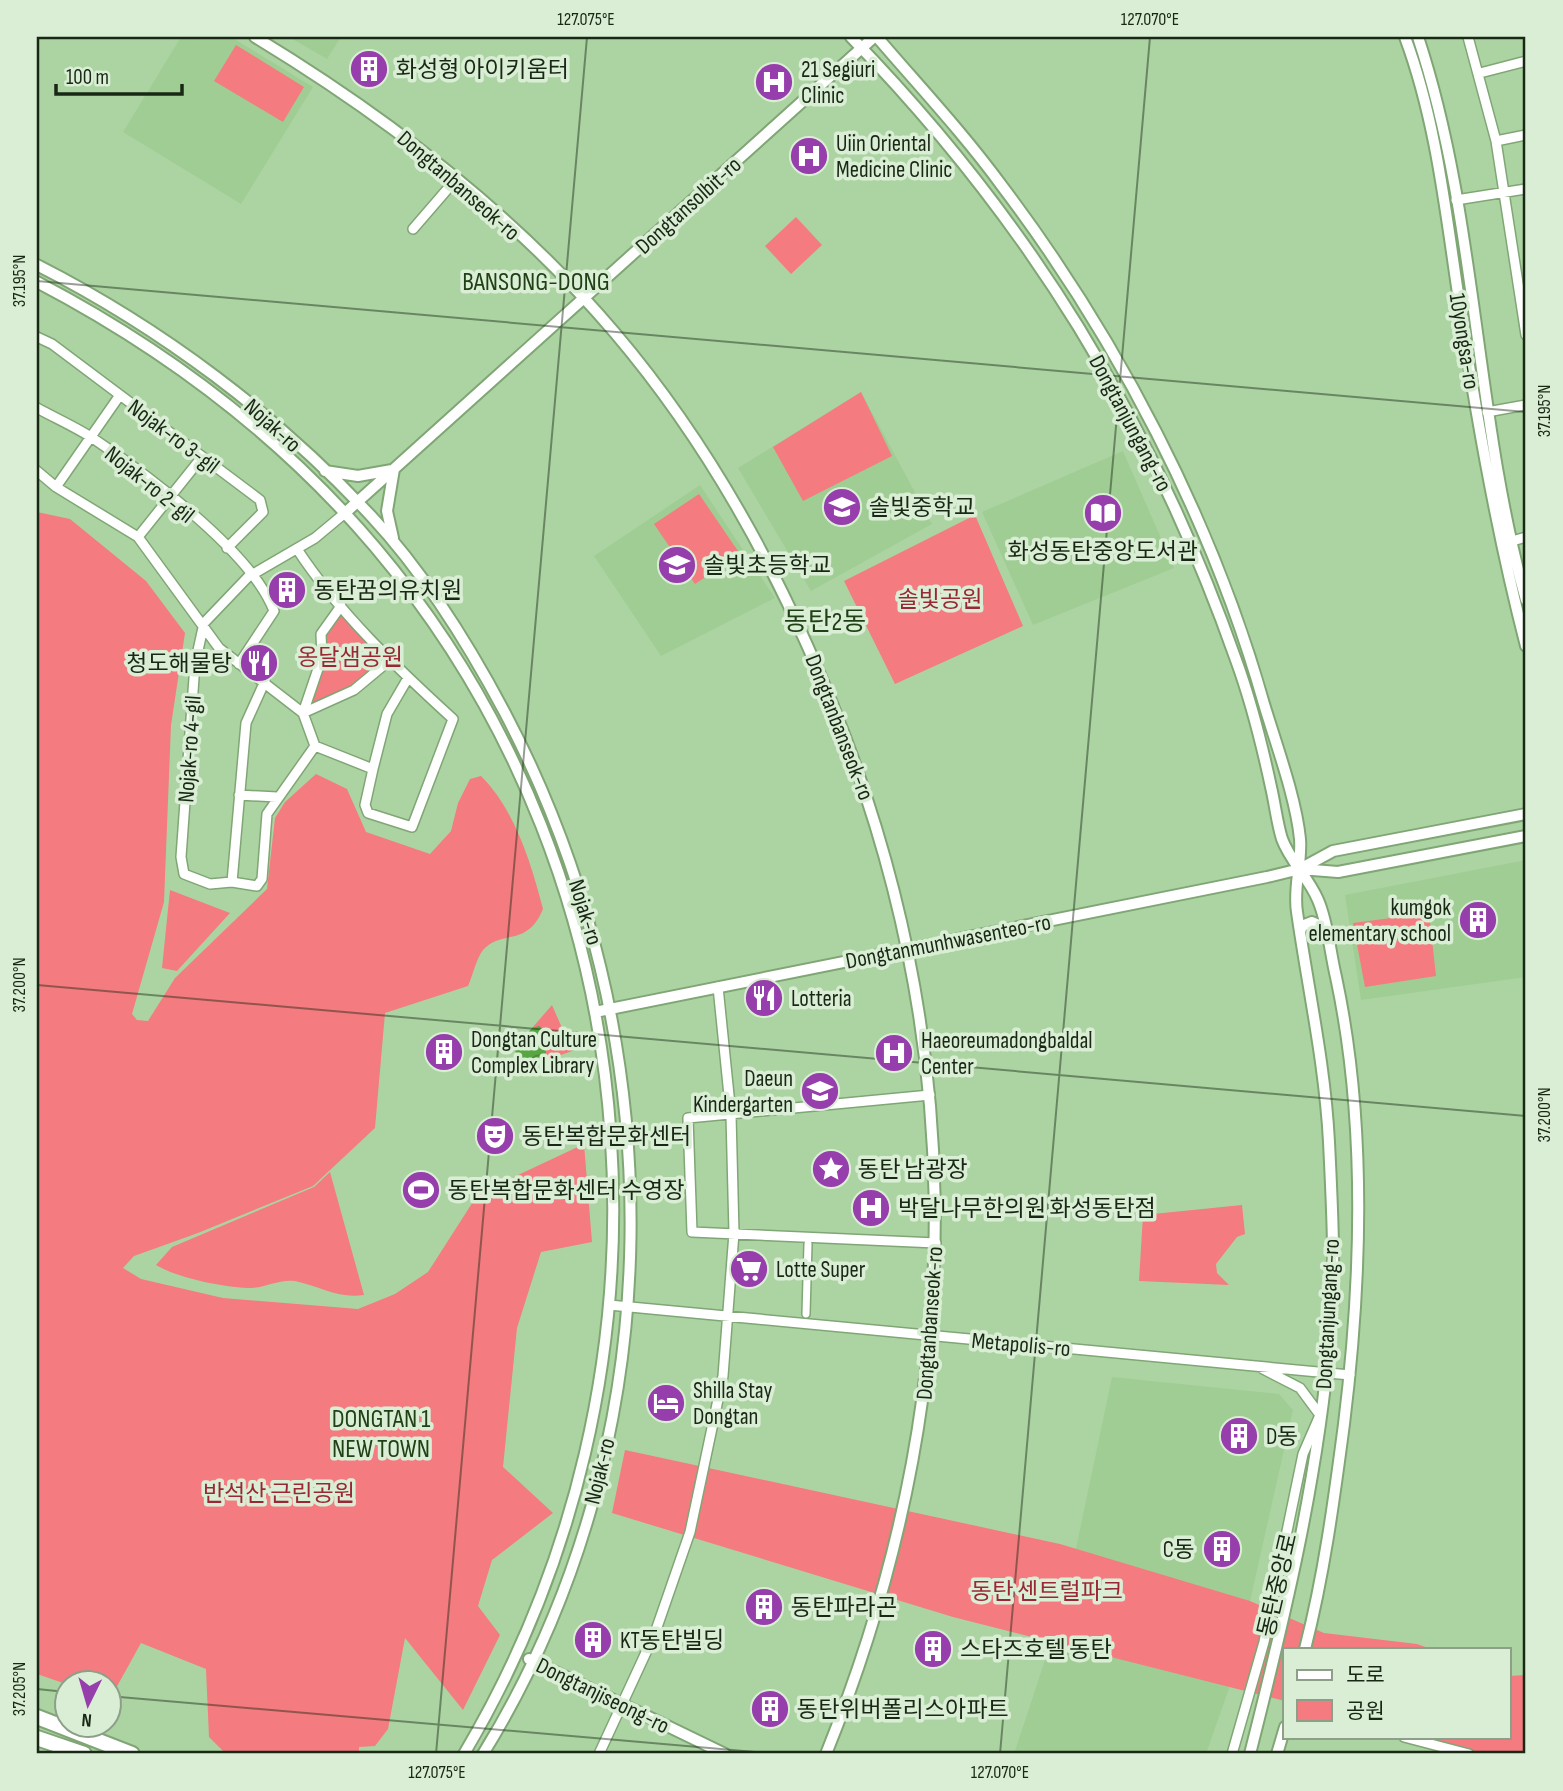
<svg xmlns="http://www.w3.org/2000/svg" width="1563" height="1791" viewBox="0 0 1563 1791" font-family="'Sofia Sans Condensed','Noto Sans KR',sans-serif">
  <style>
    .built { fill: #a0cd94 }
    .park { fill: #f47b7f }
    .water { fill: url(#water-waves) }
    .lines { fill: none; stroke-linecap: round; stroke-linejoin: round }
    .pedestrian-casing { stroke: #80a676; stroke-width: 10 }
    .minor-casing { stroke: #80a676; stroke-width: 12 }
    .tertiary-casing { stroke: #80a676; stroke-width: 14 }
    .primary-casing { stroke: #80a676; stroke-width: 18 }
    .pedestrian { stroke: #fff; stroke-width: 7 }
    .minor { stroke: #fff; stroke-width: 9 }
    .tertiary { stroke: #fff; stroke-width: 10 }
    .primary { stroke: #fff; stroke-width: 14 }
    .ticks { fill: none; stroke: #192815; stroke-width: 2; stroke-opacity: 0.45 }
    .labels { text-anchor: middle; stroke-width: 7; stroke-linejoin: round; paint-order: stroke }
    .poi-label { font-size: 23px; fill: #192815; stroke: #daeed5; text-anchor: start }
    .street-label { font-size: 23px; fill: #192815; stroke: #daeed5 }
    .park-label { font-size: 23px; fill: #992734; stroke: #daeed5 }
    .quarter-label { font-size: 26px; fill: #1f4115; stroke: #daeed5 }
    .neatline { fill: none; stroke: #192815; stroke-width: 2.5 }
    .ticks-label { font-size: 18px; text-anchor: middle; fill: #192815 }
  </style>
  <defs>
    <pattern id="water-waves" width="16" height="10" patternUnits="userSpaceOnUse" patternTransform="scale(1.75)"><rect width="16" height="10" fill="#58a642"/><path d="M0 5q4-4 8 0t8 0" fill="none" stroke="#488736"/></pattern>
  </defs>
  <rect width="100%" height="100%" fill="#acd4a2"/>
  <path class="built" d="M181,37H231L313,87L241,204L123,132Z
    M289,37H341L327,59Z
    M861,392L932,524L811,591L738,468Z
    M1123,451L1174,568L1033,625L982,512Z
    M700,485L775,598L661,656L594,556Z
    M1526,860V977L1361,1000L1345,895Z
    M1112,1377L1279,1394L1293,1410L1233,1677L1206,1754H1014L1066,1596Z"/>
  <path class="park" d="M236,45L304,87L283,122L214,81Z
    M796,217L822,245L791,274L765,246Z
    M861,392L892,456L803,501L773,447Z
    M699,494L740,554L695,584L654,524Z
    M37,512L70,519L146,581L185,633L171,725L164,902L132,1014L137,1020L148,1021L175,978L267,889L275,818L285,802L316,774L347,789L366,832L430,854L451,831L458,803L470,779L481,776C515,810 531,863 543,909C527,948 501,929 483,950C476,959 473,975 468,986L385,1013L375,1128L313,1186L198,1233L134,1256L123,1268L141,1279L223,1298L358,1309L395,1294L428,1272L478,1194L584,1144L592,1242L541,1252L517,1328L503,1467L553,1513L492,1560L478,1606L500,1635L463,1710L405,1638L388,1729L375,1746L359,1747V1754H226L209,1737L206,1669L141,1643L110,1699L108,1682L66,1684L37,1674Z
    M975,515L1023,626L895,684L844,581Z
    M341,610L388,660L366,680L305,711L323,658L322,636Z
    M170,890L230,913L177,971L162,968Z
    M1429,913L1436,976L1365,987L1353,923Z
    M552,1005L572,1051L525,1068L514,1049Z
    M330,1172L364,1295C337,1299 320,1286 295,1281C280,1279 266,1287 252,1288C226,1288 177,1278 156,1265L172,1247L314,1187Z
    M1242,1205L1245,1234L1237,1237L1216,1264L1217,1273L1229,1285L1139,1281L1143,1215Z
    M625,1450L1060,1544L1250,1601L1324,1633L1417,1644L1431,1649H1285V1701L953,1617L612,1513Z
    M1526,1675V1754H1471L1411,1737H1509V1676Z"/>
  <path class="water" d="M539,1026L546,1031V1060L525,1068L514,1049L532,1028Z"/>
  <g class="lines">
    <g class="pedestrian-casing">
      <path id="pedestrian" d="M806,1314L808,1244"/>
    </g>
    <g class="minor-casing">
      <path id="minor" d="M1468,37L1496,141L1526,335
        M1480,73L1526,61
        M1496,141L1526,135
        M1456,200L1526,189
        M413,229L457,178
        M37,337L52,344L260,500L263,512L227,548
        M37,408C55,418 76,427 94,439C146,474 252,552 274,611L239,664
        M1487,412L1526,405
        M37,471L56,487L138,537L219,648L303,713L322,657L321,634L341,606
        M56,487L120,395
        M138,537L202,457
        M1505,543L1526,537
        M297,549C339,613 396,667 453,719L412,827L368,813L365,805L373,769L315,746L267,814L262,879L257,886L232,882L210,884L184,874L181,857L195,664L204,623L248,577L315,538L345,513
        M315,746L303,713L354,690L390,660
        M373,769L387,714L408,678
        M239,795L277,797
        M232,882L246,723L265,681
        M930,1095L688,1118L692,1232L936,1243
        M609,1305L1350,1375
        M1404,1737L1469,1754
        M599,1754L655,1633L690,1532L723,1376L734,1233L731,1115L718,987
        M1232,1754L1264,1642L1303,1454L1320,1415L1300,1388L1263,1369"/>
    </g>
    <g class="tertiary-casing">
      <path id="tertiary" d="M255,37C387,117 514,214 615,333C694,426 757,533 807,645C972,1010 976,1383 826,1754
        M851,37C1029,220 1151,419 1236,660C1251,701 1262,745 1271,787C1275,804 1277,823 1282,839C1290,861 1309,878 1318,900C1328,923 1330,952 1336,977C1367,1122 1362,1278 1344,1424C1334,1500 1324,1575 1305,1649
        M877,37C919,86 964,134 1002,186C1117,338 1212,520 1264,704C1276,744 1296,798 1300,839C1302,863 1293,888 1297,912C1308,989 1325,1064 1329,1142C1332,1206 1336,1272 1330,1336C1318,1479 1285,1616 1250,1754
        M1405,37C1437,123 1446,216 1460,307C1477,422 1497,534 1526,646
        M1418,37C1478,219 1474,416 1526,600
        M37,265C161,328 277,415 372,517C425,574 469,645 505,713C675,1037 677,1439 483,1754
        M37,282C165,349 281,436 375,547C661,885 688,1377 464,1754
        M325,471L358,476L392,470
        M345,513L874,37
        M393,538L387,511L394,469
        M1300,869L1338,872L1526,836
        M1300,932L1302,926L1312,922L1325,928
        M595,1012L1267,877L1300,869L1333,851L1526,814
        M529,1659L725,1754
        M1277,1754L1285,1727"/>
    </g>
    <g class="primary-casing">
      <path id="primary" d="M37,1717L132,1754
        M37,1738L84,1754"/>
    </g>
    <use href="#pedestrian" class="pedestrian"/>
    <use href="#minor" class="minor"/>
    <use href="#tertiary" class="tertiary"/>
    <use href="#primary" class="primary"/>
  </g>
  <path class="ticks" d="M37,281L1526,412M37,985L1526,1116M37,1689L66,1692M108,1696L779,1754M436,1754L587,37M1000,1754L1150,37"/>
  <defs>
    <g id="building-disc" transform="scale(2.0125)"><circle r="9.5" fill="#963eab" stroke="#daeed5"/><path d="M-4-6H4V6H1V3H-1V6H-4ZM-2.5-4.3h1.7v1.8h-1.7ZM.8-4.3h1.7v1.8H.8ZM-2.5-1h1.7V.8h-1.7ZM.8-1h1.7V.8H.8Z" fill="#fff"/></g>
    <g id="hospital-disc" transform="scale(2.0125)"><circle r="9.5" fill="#963eab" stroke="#daeed5"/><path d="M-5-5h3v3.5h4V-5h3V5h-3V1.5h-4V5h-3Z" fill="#fff"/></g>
    <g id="school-disc" transform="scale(2.0125)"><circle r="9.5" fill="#963eab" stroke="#daeed5"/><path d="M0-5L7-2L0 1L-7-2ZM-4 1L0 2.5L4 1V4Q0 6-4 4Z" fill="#fff"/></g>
    <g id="library-disc" transform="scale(2.0125)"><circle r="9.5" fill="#963eab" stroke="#daeed5"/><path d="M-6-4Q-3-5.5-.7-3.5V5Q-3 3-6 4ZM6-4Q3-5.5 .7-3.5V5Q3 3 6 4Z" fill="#fff"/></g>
    <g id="restaurant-disc" transform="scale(2.0125)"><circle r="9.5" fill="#963eab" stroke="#daeed5"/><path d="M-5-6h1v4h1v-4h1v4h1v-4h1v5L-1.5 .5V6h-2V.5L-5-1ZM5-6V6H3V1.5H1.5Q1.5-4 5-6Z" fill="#fff"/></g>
    <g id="theatre-disc" transform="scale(2.0125)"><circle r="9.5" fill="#963eab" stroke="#daeed5"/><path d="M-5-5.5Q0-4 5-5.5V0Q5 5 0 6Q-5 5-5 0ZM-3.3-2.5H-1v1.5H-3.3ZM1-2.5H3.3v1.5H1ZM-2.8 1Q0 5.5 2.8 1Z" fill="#fff"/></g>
    <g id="sight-disc" transform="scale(2.0125)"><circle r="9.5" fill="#963eab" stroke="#daeed5"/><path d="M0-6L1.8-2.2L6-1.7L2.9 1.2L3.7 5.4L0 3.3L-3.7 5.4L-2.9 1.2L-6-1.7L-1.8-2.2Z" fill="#fff"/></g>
    <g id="stadium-disc" transform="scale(2.0125)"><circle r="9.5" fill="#963eab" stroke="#daeed5"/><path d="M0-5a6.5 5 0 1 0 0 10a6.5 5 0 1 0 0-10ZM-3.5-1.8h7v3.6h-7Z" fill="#fff"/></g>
    <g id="supermarket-disc" transform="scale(2.0125)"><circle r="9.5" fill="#963eab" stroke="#daeed5"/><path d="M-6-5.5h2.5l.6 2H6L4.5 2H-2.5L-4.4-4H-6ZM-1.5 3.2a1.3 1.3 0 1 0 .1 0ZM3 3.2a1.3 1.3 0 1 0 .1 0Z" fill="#fff"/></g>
    <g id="hotel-disc" transform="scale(2.0125)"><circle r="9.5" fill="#963eab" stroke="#daeed5"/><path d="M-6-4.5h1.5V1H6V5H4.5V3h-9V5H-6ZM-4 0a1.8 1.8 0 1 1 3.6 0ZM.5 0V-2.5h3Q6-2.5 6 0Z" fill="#fff"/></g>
  </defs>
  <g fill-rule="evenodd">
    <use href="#building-disc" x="369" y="69"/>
    <use href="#hospital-disc" x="774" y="82"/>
    <use href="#hospital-disc" x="809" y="156"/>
    <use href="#school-disc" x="842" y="507"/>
    <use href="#library-disc" x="1103" y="513"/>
    <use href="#school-disc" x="677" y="565"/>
    <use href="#building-disc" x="287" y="590"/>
    <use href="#restaurant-disc" x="259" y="663"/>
    <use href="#building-disc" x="1478" y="920"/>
    <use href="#restaurant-disc" x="764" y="998"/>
    <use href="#building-disc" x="444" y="1052"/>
    <use href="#hospital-disc" x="894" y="1053"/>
    <use href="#school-disc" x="820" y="1091"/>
    <use href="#theatre-disc" x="495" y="1136"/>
    <use href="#sight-disc" x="831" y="1169"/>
    <use href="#stadium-disc" x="421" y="1190"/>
    <use href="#hospital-disc" x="871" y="1208"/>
    <use href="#supermarket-disc" x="749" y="1269"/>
    <use href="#hotel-disc" x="666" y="1403"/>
    <use href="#building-disc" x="1239" y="1436"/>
    <use href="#building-disc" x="1222" y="1549"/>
    <use href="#building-disc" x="764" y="1607"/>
    <use href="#building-disc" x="593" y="1640"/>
    <use href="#building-disc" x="933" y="1649"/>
    <use href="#building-disc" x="770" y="1709"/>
  </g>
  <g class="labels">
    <g class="poi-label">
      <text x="396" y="77">화성형 아이키움터</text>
      <text x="801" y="77">21 Segiuri<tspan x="801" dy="26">Clinic</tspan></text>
      <text x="836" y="151">Uiin Oriental<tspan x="836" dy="26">Medicine Clinic</tspan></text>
      <text x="869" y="515">솔빛중학교</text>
      <text x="1103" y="559" text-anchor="middle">화성동탄중앙도서관</text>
      <text x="704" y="573">솔빛초등학교</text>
      <text x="314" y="598">동탄꿈의유치원</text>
      <text x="232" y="671" text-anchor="end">청도해물탕</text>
      <text x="1451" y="915" text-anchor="end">kumgok<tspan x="1451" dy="26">elementary school</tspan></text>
      <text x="791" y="1006">Lotteria</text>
      <text x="471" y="1047">Dongtan Culture<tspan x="471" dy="26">Complex Library</tspan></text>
      <text x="921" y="1048">Haeoreumadongbaldal<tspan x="921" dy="26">Center</tspan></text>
      <text x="793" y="1086" text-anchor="end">Daeun<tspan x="793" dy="26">Kindergarten</tspan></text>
      <text x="522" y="1144">동탄복합문화센터</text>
      <text x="858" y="1177">동탄 남광장</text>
      <text x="448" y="1198">동탄복합문화센터 수영장</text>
      <text x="898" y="1216">박달나무한의원 화성동탄점</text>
      <text x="776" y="1277">Lotte Super</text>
      <text x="693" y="1398">Shilla Stay<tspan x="693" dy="26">Dongtan</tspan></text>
      <text x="1266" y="1444">D동</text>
      <text x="1195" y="1557" text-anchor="end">C동</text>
      <text x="791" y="1615">동탄파라곤</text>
      <text x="620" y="1648">KT동탄빌딩</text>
      <text x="960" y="1657">스타즈호텔 동탄</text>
      <text x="797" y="1717">동탄위버폴리스아파트</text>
    </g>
    <g class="street-label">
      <text transform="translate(459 185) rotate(41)" y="8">Dongtanbanseok-ro</text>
      <text transform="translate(688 205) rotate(-42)" y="8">Dongtansolbit-ro</text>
      <text transform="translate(1465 341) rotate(81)" y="8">10yongsa-ro</text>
      <text transform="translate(1131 423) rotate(62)" y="8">Dongtanjungang-ro</text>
      <text transform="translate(273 425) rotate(42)" y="8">Nojak-ro</text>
      <text transform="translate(174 436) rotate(37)" y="8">Nojak-ro 3-gil</text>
      <text transform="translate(150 484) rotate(39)" y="8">Nojak-ro 2-gil</text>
      <text transform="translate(840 727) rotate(69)" y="8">Dongtanbanseok-ro</text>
      <text transform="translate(189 749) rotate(-86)" y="8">Nojak-ro 4-gil</text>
      <text transform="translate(586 912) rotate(73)" y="8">Nojak-ro</text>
      <text transform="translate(948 941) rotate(-11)" y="8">Dongtanmunhwasenteo-ro</text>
      <text transform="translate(1327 1314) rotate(-87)" y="8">Dongtanjungang-ro</text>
      <text transform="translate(929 1323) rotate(-86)" y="8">Dongtanbanseok-ro</text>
      <text transform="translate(1021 1344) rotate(5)" y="8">Metapolis-ro</text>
      <text transform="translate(599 1471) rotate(-76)" y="8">Nojak-ro</text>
      <text transform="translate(1277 1585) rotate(-77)" y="8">동탄중앙로</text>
      <text transform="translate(603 1695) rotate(26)" y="8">Dongtanjiseong-ro</text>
    </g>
    <g class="park-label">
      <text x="940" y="607">솔빛공원</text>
      <text x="350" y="665">옹달샘공원</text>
      <text x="279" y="1501">반석산 근린공원</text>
      <text x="1047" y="1599">동탄 센트럴파크</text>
    </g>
    <g class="quarter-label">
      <text x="536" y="290">BANSONG-DONG</text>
      <text x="825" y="630">동탄2동</text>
      <text x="381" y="1427">DONGTAN 1<tspan x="381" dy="30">NEW TOWN</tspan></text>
    </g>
  </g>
  <rect width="1563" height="1791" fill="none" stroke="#daeed5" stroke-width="77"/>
  <rect x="1283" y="1648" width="228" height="91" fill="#daeed5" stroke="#8d9f88" stroke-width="2"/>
  <rect x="1297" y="1670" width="35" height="10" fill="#ffffff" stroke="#8d9f88" stroke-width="2"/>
  <text x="1346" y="1682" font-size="21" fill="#192815">도로</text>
  <rect x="1297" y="1700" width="35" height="21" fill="#f47b7f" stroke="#8d9f88" stroke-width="2"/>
  <text x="1346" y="1718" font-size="21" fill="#192815">공원</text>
  <g transform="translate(88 1704) rotate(185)"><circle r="33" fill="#daeed5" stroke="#8d9f88" stroke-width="2"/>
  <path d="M0-5L12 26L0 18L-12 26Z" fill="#963eab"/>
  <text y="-10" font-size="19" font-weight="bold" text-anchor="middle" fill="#192815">N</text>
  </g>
  <path d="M56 84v10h126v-10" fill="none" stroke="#192815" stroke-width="3.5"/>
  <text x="66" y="84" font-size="21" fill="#192815" stroke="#daeed5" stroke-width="5" paint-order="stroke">100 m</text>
  <rect x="38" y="38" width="1486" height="1714" class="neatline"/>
  <g class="ticks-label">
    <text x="586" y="25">127.075°E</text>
    <text x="1150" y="25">127.070°E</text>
    <text transform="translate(19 281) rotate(-90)" y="6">37.195°N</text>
    <text transform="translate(1544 411) rotate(-90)" y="6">37.195°N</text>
    <text transform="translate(19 985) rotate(-90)" y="6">37.200°N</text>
    <text transform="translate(1544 1115) rotate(-90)" y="6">37.200°N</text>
    <text transform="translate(19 1689) rotate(-90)" y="6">37.205°N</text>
    <text x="437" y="1778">127.075°E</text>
    <text x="1000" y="1778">127.070°E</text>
  </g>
</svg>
